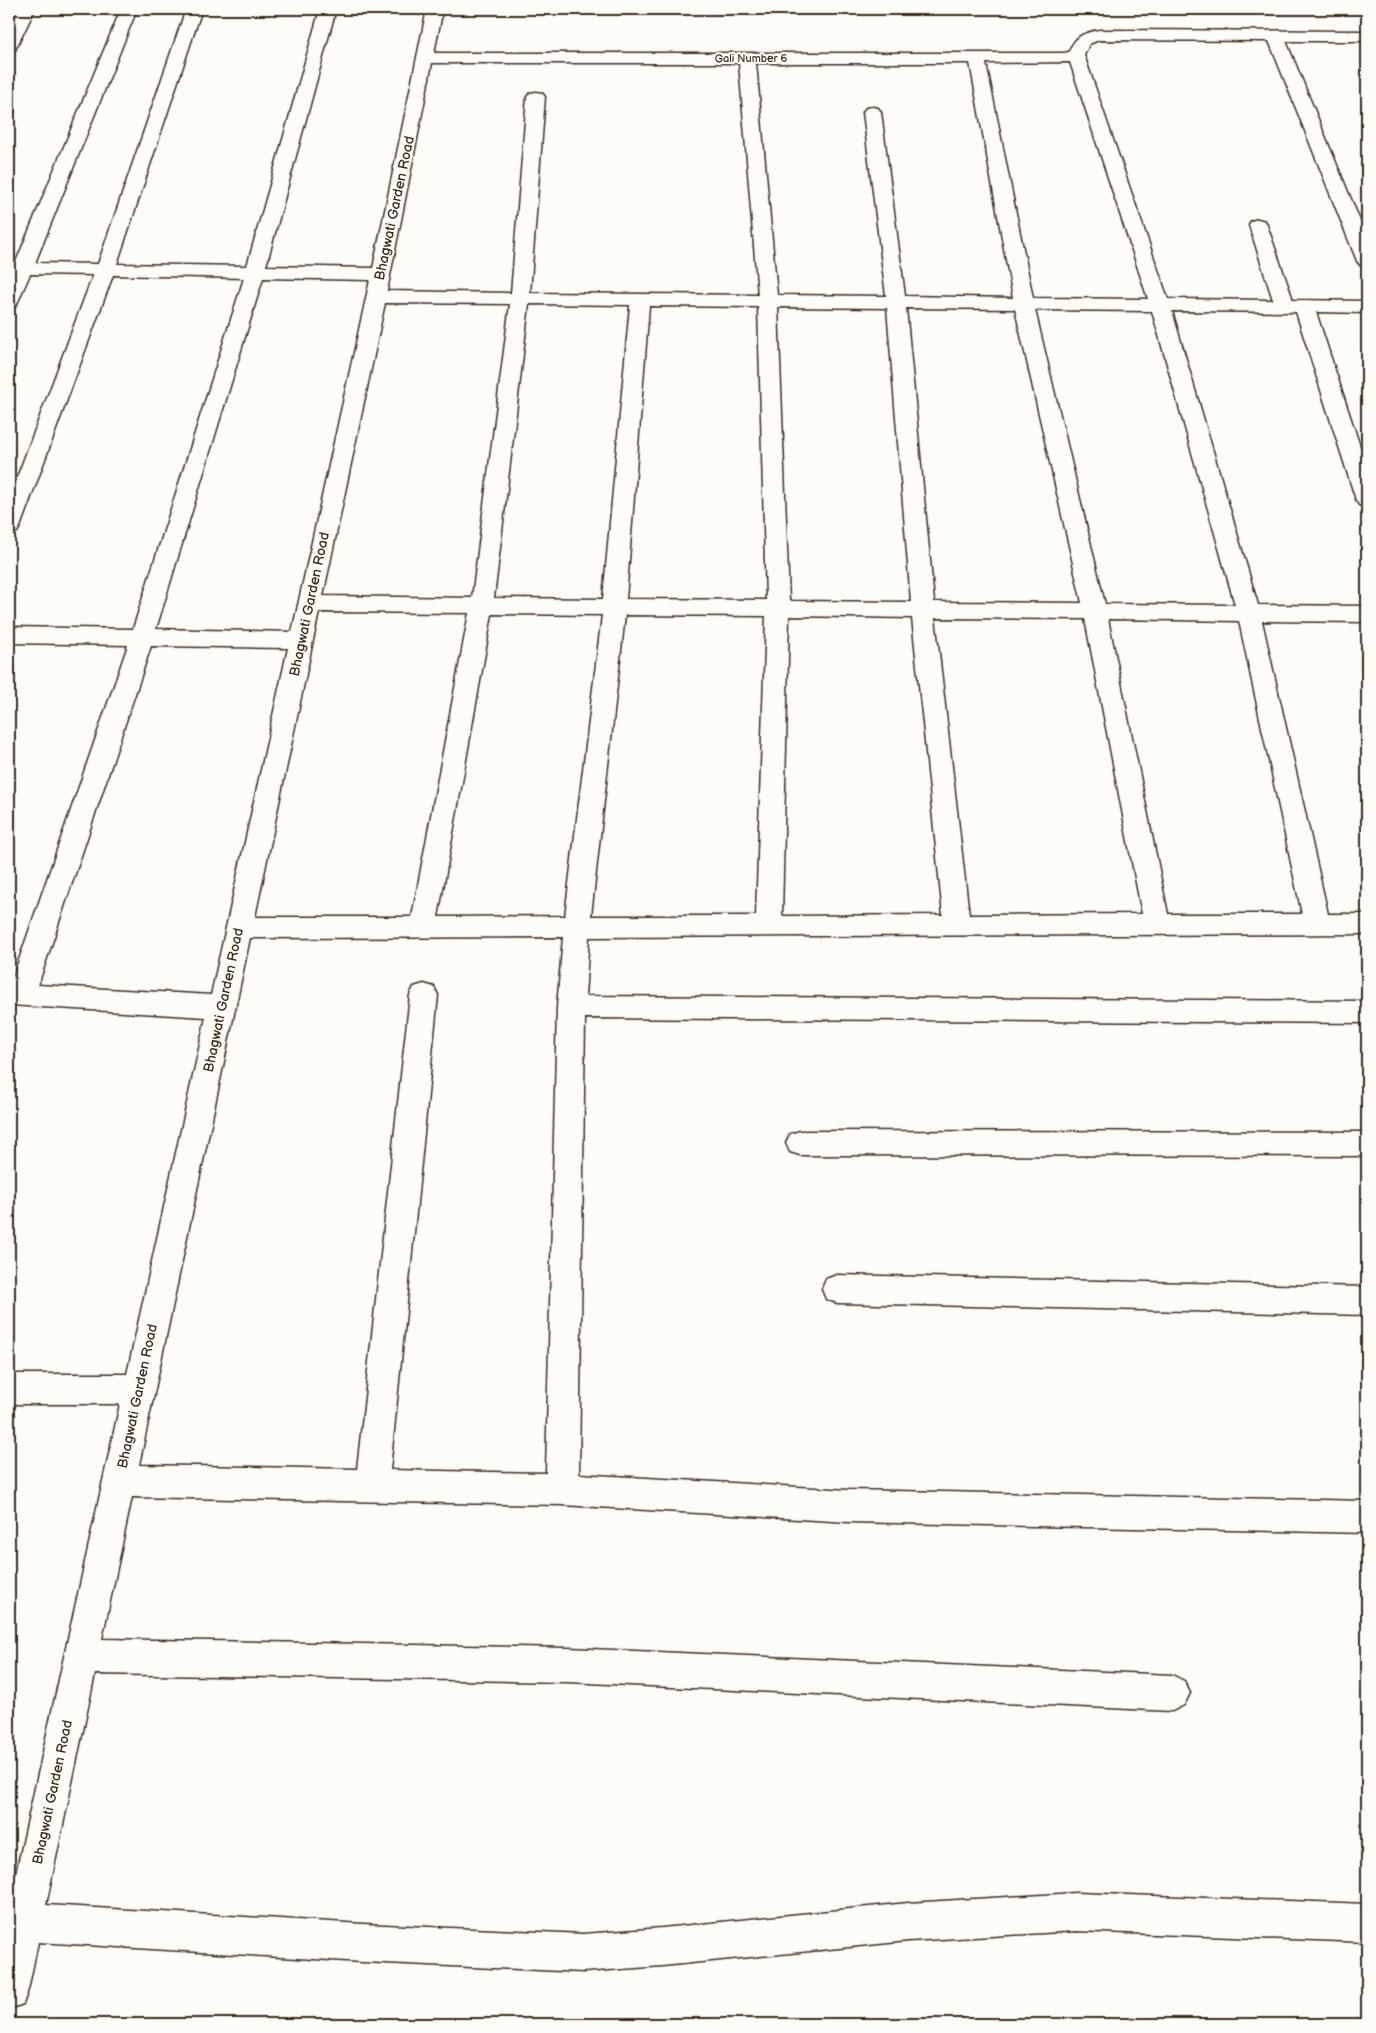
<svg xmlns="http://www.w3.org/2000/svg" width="1376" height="2033" viewBox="0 0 1376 2033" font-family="'Balsamiq Sans',sans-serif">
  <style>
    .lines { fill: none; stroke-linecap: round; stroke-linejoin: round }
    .minor-casing { stroke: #3b2a1e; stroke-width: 3 }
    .minor { fill: #fdfcf7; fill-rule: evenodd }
    .labels { text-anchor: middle; stroke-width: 4; stroke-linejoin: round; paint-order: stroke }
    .far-street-label { font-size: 11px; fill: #3b2a1e; stroke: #fdfcf7 }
    .street-label { font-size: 14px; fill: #3b2a1e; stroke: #fdfcf7 }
  </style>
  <rect width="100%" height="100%" fill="#fdfcf7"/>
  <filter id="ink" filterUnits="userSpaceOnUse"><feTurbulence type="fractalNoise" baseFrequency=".02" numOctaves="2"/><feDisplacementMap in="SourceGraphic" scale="10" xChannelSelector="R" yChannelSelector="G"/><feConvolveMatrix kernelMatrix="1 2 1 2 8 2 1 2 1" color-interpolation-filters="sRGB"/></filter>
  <g filter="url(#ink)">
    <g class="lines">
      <g class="minor-casing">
        <path id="minor" d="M19,9H35L17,46L15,50L9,51V30Z
          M121,9H137L35,263L98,264L186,9H202L117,264L247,266L320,9H336L266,266L373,268L427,9H443L434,53H1064L1069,52C1075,36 1083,33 1099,30L1367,31V41H1286L1367,238V267L1360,265L1357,261L1269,41L1099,40L1089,44L1084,55L1168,299L1273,300L1249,225L1251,221L1258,219L1265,221L1267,225L1293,300L1367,301V313L1316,312L1367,468V507L1359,505L1356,500L1296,312L1172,311L1258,605L1367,606V622L1262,621L1328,914H1367V934L589,937L585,996L1367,1001V1023L585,1018L579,1474L849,1490L1367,1501V1533L849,1522L562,1505L132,1497L102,1639L568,1648L1172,1675L1184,1681L1190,1693L1184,1705L1172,1711L568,1682L95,1674L46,1905L363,1924L583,1934L662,1928L908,1903L1076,1893L1367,1904V1942L1076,1931L908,1941L662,1966L583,1972L363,1962L38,1942L28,1990L23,2004L9,2009V1905L120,1404H9V1374H127L206,1017L9,1005V983H11L128,645L9,643V627L133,629L244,278L113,275L20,527L17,532L9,534V499L93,275L30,274L16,306L9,308V279L11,274H9V262H16ZM1070,62L1148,299L1033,298L986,63ZM432,63H739L758,295L530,293L545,97L542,93L536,92L530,93L527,97L511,293L387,291ZM756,63H970L1013,298L905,296L881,112L878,108L872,107L866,108L863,112L886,296L777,295ZM263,278L370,280L292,632L156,629ZM385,303L510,304L472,598L323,596ZM529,304L630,305L603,599L494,598ZM649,306L758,307L766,600L626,599ZM778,307L887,308L911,602L789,601ZM906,308L1015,309L1082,603L934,602ZM1035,310L1152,311L1235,605L1105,604ZM319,612L469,613L412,917H255ZM492,614L602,615L565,916L438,917ZM625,615L766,616L756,916H591ZM789,616L912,618L943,915L782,916ZM935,618L1085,619L1142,914L969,915ZM1108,619L1239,621L1302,914H1168ZM151,646L288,648L211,995L38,985ZM563,937L557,1007L546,1473L390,1470L438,995L434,987L424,984L414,987L410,995L357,1469L139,1465L250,938Z
          M800,1131L1367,1132V1156L800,1155L790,1152L786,1143L790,1134Z
          M837,1275L1367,1287V1315L837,1303L826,1299L822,1289L826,1279Z"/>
      </g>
      <use href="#minor" class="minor"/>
    </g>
  </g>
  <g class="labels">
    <g class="far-street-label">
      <text x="751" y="62">Gali Number 6</text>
    </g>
    <g class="street-label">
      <text transform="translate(394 208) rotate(-78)" y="5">Bhagwati Garden Road</text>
      <text transform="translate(309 604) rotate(-78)" y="5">Bhagwati Garden Road</text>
      <text transform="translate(223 1000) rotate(-78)" y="5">Bhagwati Garden Road</text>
      <text transform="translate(137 1396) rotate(-78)" y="5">Bhagwati Garden Road</text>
      <text transform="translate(52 1792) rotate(-78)" y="5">Bhagwati Garden Road</text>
    </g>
  </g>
  <rect width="1376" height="2033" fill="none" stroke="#fdfcf7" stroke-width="30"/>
  <rect x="15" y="15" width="1346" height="2003" fill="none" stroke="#3b2a1e" stroke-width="2" filter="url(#ink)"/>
</svg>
